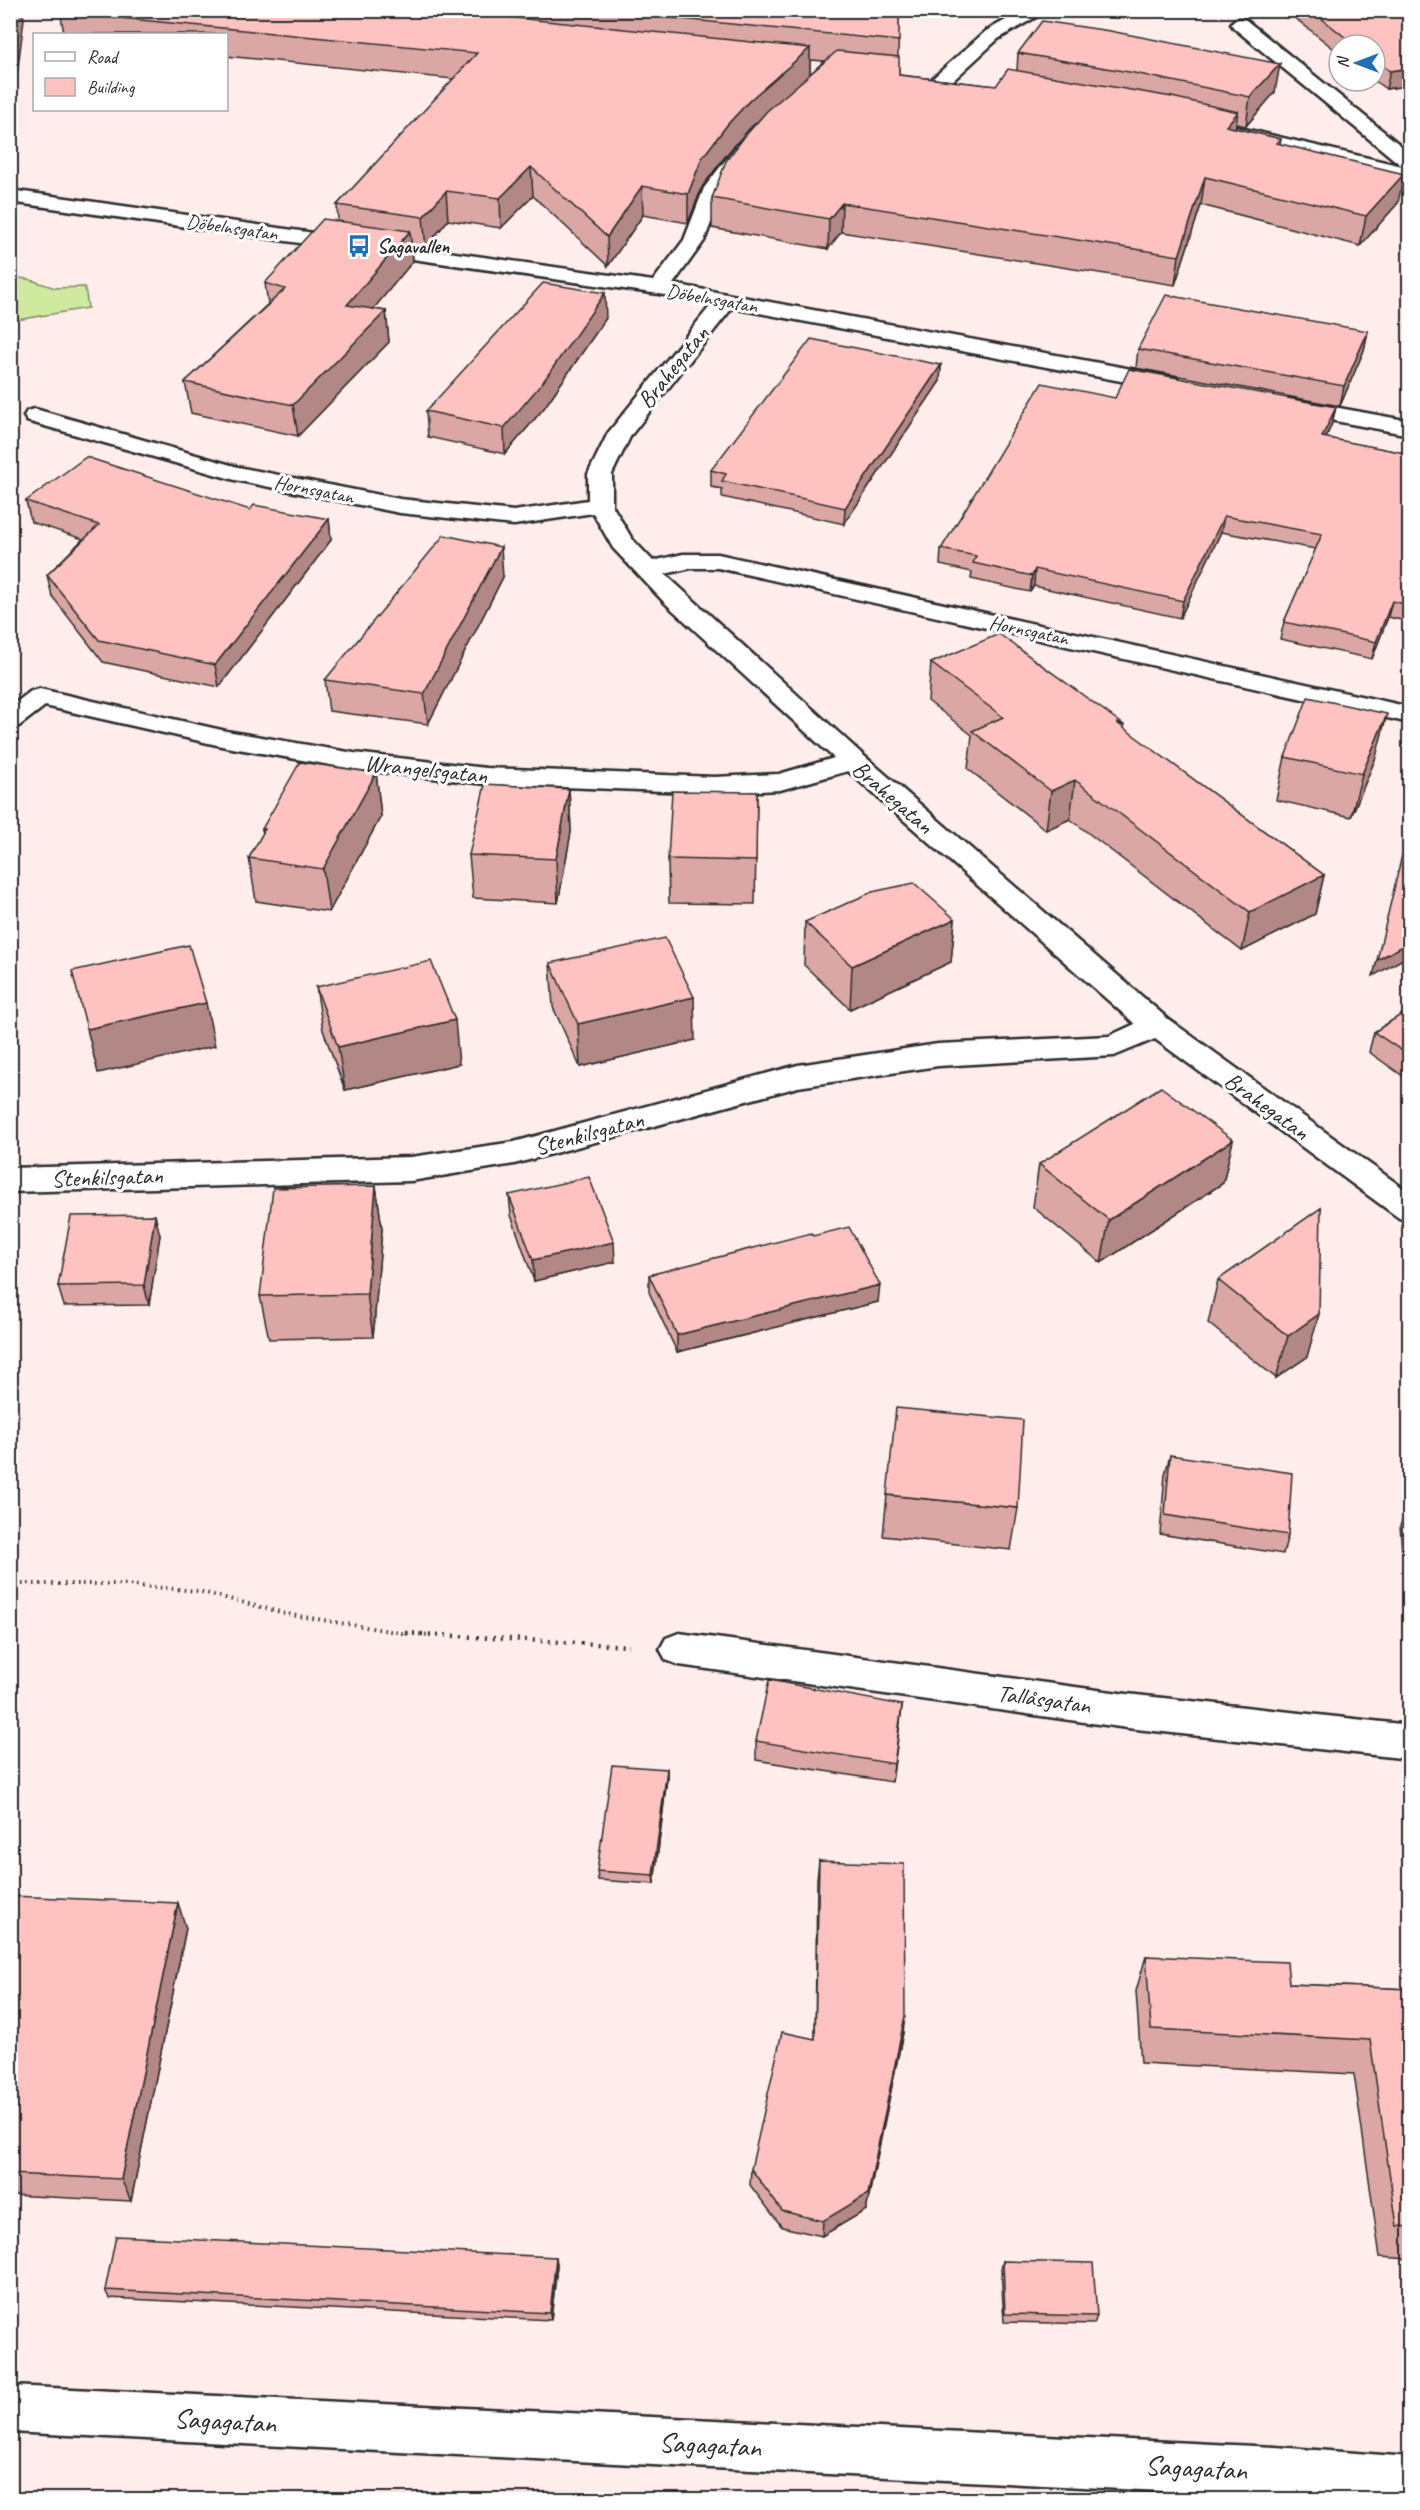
<svg xmlns="http://www.w3.org/2000/svg" width="1420" height="2510" viewBox="0 0 1420 2510" font-family="Caveat,sans-serif">
  <style>
    .built { fill: #ffe0df }
    .green { fill: #cfe99f; stroke: #7d8a65; stroke-width: 1.5 }
    .lines { fill: none; stroke-linecap: round; stroke-linejoin: round }
    .minor-casing { stroke: #2b2b2b; stroke-width: 5 }
    .path-far1 { stroke: #2b2b2b; stroke-width: 4; stroke-dasharray: 1.5 4.5; stroke-linecap: butt }
    .path { stroke: #2b2b2b; stroke-width: 4.5; stroke-dasharray: 2 6; stroke-linecap: butt }
    .minor { fill: #fff; fill-rule: evenodd }
    .wall { fill: #daa7a5; stroke: #2b2b2b; stroke-width: 1.5; fill-rule: evenodd }
    .shaded-wall { fill: #b28886; stroke: #2b2b2b; stroke-width: 1.5 }
    .building { fill: #fec2c0; stroke: #2b2b2b; stroke-width: 1.5 }
    .labels { text-anchor: middle; stroke-width: 6; stroke-linejoin: round; paint-order: stroke }
    .far-street-label { font-size: 20px; fill: #2b2b2b; stroke: #fff }
    .far-poi-label { font-size: 20px; font-weight: bold; fill: #2b2b2b; stroke: #fff; text-anchor: start }
    .street-label { font-size: 24px; fill: #2b2b2b; stroke: #fff }
    .near-street-label { font-size: 28px; fill: #2b2b2b; stroke: #fff }
  </style>
  <rect width="100%" height="100%" fill="#ffedec"/>
  <filter id="ink" filterUnits="userSpaceOnUse"><feTurbulence type="fractalNoise" baseFrequency=".0167" numOctaves="2"/><feDisplacementMap in="SourceGraphic" scale="12" xChannelSelector="R" yChannelSelector="G"/><feConvolveMatrix kernelMatrix="1 2 1 2 8 2 1 2 1" color-interpolation-filters="sRGB"/></filter>
  <g filter="url(#ink)">
    <path class="built" d="M563,2489L898,2499H138Z"/>
    <path class="green" d="M11,277L28,279L55,288L85,287L88,308L11,321Z"/>
    <g class="lines">
      <g class="minor-casing">
        <path id="minor" d="M1024,10H1048L998,39L947,86H933L931,82L933,78L986,31Z
          M1240,19L1246,20L1410,153V180L1229,137L1226,133L1229,129L1236,127L1402,166L1234,28L1231,24L1234,20Z
          M744,143L751,145L754,149L724,189L704,241L673,284L1169,376L1177,378L1180,383L1177,388L1169,390L732,308L631,435L612,474V505L632,539L653,561L683,554H718L1410,707V723L718,568H691L665,574L863,755L1168,1019L1410,1193V1222L1399,1218L1155,1039L1114,1056L938,1066L798,1087L514,1164L411,1181L10,1192V1168L411,1157L514,1142L798,1065L938,1044L1109,1036L1135,1024L848,771L780,790L714,793L486,784L354,769L226,747L45,706L19,726L10,728V707L31,691L40,689L226,731L354,753L486,768L714,777L779,774L834,758L664,602L613,548L593,513L514,525L400,513L235,480L27,421L24,416L27,411L35,409L238,467L400,499L514,511L588,500V474L608,433L712,304L659,294L10,202V190L653,281L684,240L704,188L737,145Z
          M1290,399L1410,421V435L1282,411L1279,406L1282,401Z
          M679,1633L1127,1694L1410,1725V1759L1127,1728L679,1665L666,1660L660,1649L666,1638Z
          M10,2386L1275,2447L1410,2457V2500H1338L10,2432Z"/>
      </g>
      <path class="path-far1" d="M10,1584H117L198,1591L292,1615L402,1633L431,1635"/>
      <path class="path" d="M405,1633L629,1646"/>
      <use href="#minor" class="minor"/>
    </g>
    <path class="wall" d="M60,10H899L898,57L899,75L996,86L1017,71L1018,53L1275,92L1246,126L1236,124L1235,128L1281,139L1280,144L1398,203L1360,246L1201,205L1175,285L841,232L828,249L712,228V198L760,119L750,128L727,154L702,187L688,223L643,215L608,266L533,196L501,228L448,220L426,247L412,245L413,261L373,309L386,311L389,342L298,436L191,413L185,382L268,304L265,283L338,221L337,205L454,79L226,56V34H64ZM810,60L824,61L810,74Z
      M1285,10H1410V89L1405,86L1386,89L1375,81V45H1339V53Z
      M606,318L544,408L505,454L428,437L426,411Z
      M1368,331L1364,350L1340,406L1136,368L1138,349Z
      M941,365L940,381L844,524L722,497V489L711,487V470Z
      M1115,398L1336,407L1332,423L1326,438L1410,454V622L1388,617L1372,659L1280,639L1284,622L1316,549L1221,532L1180,618L1034,586L1030,592L971,579L972,572L940,565L941,549Z
      M26,501L250,510L329,519L331,540L219,687L103,662L52,596L47,575L83,539L31,522Z
      M503,577L428,724L329,711L325,680Z
      M931,663L1124,725V729L1324,875L1315,914L1242,951L1070,819L1046,830L968,769L972,735L928,701Z
      M1285,757H1376L1351,817L1276,800Z
      M376,773L381,816L329,912L256,901L249,858L263,833L262,829Z
      M569,789L571,832L558,903L473,898L469,855Z
      M757,792L755,904L669,903L668,859Z
      M955,919L951,962L850,1009L804,965L805,922Z
      M550,963L695,1040L580,1067L553,1007Z
      M316,987L459,1064L345,1090L323,1030Z
      M1410,1009V1081L1369,1052L1374,1032Z
      M1233,1140L1223,1183L1101,1263L1033,1207L1039,1164Z
      M376,1186L382,1229L373,1337L269,1339L260,1296Z
      M509,1195L615,1262L534,1281L511,1215Z
      M1321,1208L1307,1357L1276,1378L1208,1323L1218,1280Z
      M160,1235L149,1305L64,1306L58,1286Z
      M813,1236L878,1302L677,1352L649,1292V1275Z
      M1170,1455L1288,1535L1283,1554L1160,1534L1165,1474Z
      M887,1495L1018,1508L1011,1550L883,1536Z
      M1410,1499V1609L1407,1608L1400,1526Z
      M902,1705L892,1782L756,1760V1741Z
      M667,1769V1778L654,1884L598,1880L597,1871Z
      M819,1861L903,2033L866,2210L822,2236L782,2227L750,2185L751,2169L815,2039L817,1879Z
      M10,1896L186,1928L131,2201L10,2195Z
      M1146,1956L1289,1984L1410,1989V2259L1380,2257L1354,2074L1141,2063L1136,1991Z
      M556,2257L557,2265L551,2320L109,2298L105,2290Z
      M1003,2261L1097,2316L1094,2324L1004,2322L1001,2269Z"/>
    <path class="shaded-wall" d="M15,10H22L24,19L10,132V50Z
      M810,48V76L750,128L727,154L702,187L688,223V194L702,158L727,125L750,100Z
      M1280,64L1275,92L1246,126L1250,97Z
      M1409,68L1405,86L1386,89L1390,71Z
      M1238,112L1233,141L1226,126Z
      M531,167L533,196L501,228L500,198Z
      M1404,174L1398,203L1360,246L1366,216Z
      M1205,177L1201,205L1175,285L1179,256Z
      M642,186L643,215L608,266L607,237Z
      M446,191L448,220L426,247L423,217Z
      M842,203L841,232L828,249L829,219Z
      M410,231L413,261L351,336L347,305Z
      M605,293L606,318L544,408L505,454L504,428Z
      M386,311L389,342L298,436L293,405Z
      M1368,331L1364,350L1340,406L1344,386Z
      M941,365L940,381L844,524L845,508Z
      M1336,407L1332,423L1319,453L1322,437Z
      M1224,516L1221,532L1180,618L1183,601Z
      M329,519L331,540L219,687L215,665Z
      M501,547L503,577L428,724L424,694Z
      M1035,569L1034,586L1030,592L1032,576Z
      M1392,601L1388,617L1372,659L1376,642Z
      M1387,714L1376,757L1351,817L1362,774Z
      M376,773L381,816L329,912L323,869Z
      M1075,780L1070,819L1046,830L1051,791Z
      M569,789L571,832L558,903L556,859Z
      M1324,875L1315,914L1242,951L1250,912Z
      M955,919L951,962L850,1009L852,966Z
      M1410,942V955L1373,976L1377,960Z
      M694,997L695,1040L580,1067L578,1024Z
      M206,1003L215,1046L98,1073L87,1029Z
      M455,1020L459,1064L345,1090L338,1047Z
      M1233,1140L1223,1183L1101,1263L1109,1220Z
      M376,1186L382,1229L373,1337L367,1294Z
      M155,1215L160,1235L149,1305L144,1285Z
      M614,1242L615,1262L534,1281L533,1260Z
      M880,1285L878,1302L677,1352V1335Z
      M1319,1314L1307,1357L1276,1378L1288,1336Z
      M902,1705L900,1724L892,1782L894,1764Z
      M667,1769V1778L654,1884L653,1875Z
      M178,1903L186,1928L131,2201L121,2179Z
      M905,2016L903,2033L866,2210L822,2236L823,2221Z
      M556,2257L557,2265L551,2320L550,2313Z"/>
    <path class="building" d="M10,10H15L10,50Z
      M60,10H436L810,48L750,100L727,125L702,158L688,194L642,186L607,237L531,167L500,198L446,191L423,217L337,205L477,53L59,12Z
      M592,10H899V41Z
      M1311,10H1410V68L1390,71L1375,60V45H1355Z
      M1042,21L1110,31L1280,64L1250,97L1129,72L1018,53Z
      M837,51L899,57V75L996,86L1008,69L1172,97L1238,112L1226,126L1281,139L1277,143L1404,174L1366,216L1205,177L1179,256L842,203L829,219L712,198L726,161L745,136L767,111Z
      M323,219L410,231L347,305L386,311L293,405L185,382L285,289L265,283Z
      M543,283L605,293L543,382L504,428L426,411Z
      M1166,295L1368,331L1344,386L1138,349Z
      M811,339L941,365L845,508L722,481L726,474L711,470Z
      M1129,369L1336,407L1322,437L1410,454V525L1408,529H1410V605L1392,601L1376,642L1284,622L1322,534L1224,516L1183,601L1035,569L1032,576L973,563L976,556L941,549L1042,383L1115,398Z
      M86,457L250,510L254,505L329,519L215,665L99,640L47,575L99,525L26,501Z
      M444,535L501,547L424,694L325,680Z
      M999,634L1124,725L1117,723L1324,875L1250,912L1075,780L1051,791L972,731L1003,717L931,663Z
      M1308,697L1387,714L1362,774L1285,757Z
      M300,762L376,773L323,869L249,858L265,829H262Z
      M485,784L569,789L556,859L469,855Z
      M672,791L757,792L756,861L668,859Z
      M1408,830H1410V942L1377,960Z
      M914,883L955,919L852,966L805,922L872,892Z
      M665,938L694,997L578,1024L550,963Z
      M189,945L206,1003L87,1029L72,971Z
      M431,961L455,1020L338,1047L316,987Z
      M1410,1009V1056L1374,1032Z
      M1161,1087L1233,1140L1109,1220L1039,1164Z
      M589,1177L614,1242L533,1260L509,1195Z
      M376,1186L367,1294L260,1296L273,1188Z
      M1321,1208L1319,1314L1288,1336L1218,1280Z
      M155,1215L144,1285L58,1286L71,1216Z
      M849,1227L880,1285L677,1335L649,1275L811,1233L813,1236Z
      M896,1408L1023,1420L1018,1508L887,1495Z
      M1170,1455L1292,1473L1288,1535L1165,1515Z
      M769,1680L902,1705L894,1764L756,1741Z
      M612,1765L667,1769L653,1875L597,1871Z
      M819,1861L904,1864L905,2016L868,2194L823,2221L782,2211L751,2169L782,2032L815,2039Z
      M10,1896L178,1903L121,2179L10,2174Z
      M1146,1956L1287,1962L1289,1984L1410,1989V2227L1397,2226L1370,2040L1151,2029Z
      M116,2236L556,2257L550,2313L105,2290Z
      M1003,2261L1093,2263L1097,2316L1005,2314Z"/>
  </g>
  <defs>
    <g id="bus-bare" transform="scale(1.8)"><path d="M-5-6H5V4H4V6H2V4H-2V6H-4V4H-5ZM-3.5-4V0h7V-4ZM-3.5 1.2v1.5H-2V1.2ZM2 1.2v1.5H3.5V1.2Z" fill="#1f6fb2" stroke="#fff" stroke-width="2.5" paint-order="stroke"/></g>
  </defs>
  <g fill-rule="evenodd">
    <use href="#bus-bare" x="359" y="246"/>
  </g>
  <g class="labels">
    <g class="far-street-label">
      <text transform="translate(232 227) rotate(8)" y="7">Döbelnsgatan</text>
      <text transform="translate(712 298) rotate(10)" y="7">Döbelnsgatan</text>
      <text transform="translate(314 489) rotate(11)" y="7">Hornsgatan</text>
      <text transform="translate(1029 630) rotate(12)" y="7">Hornsgatan</text>
    </g>
    <g class="far-poi-label">
      <text x="377" y="253">Sagavallen</text>
    </g>
    <g class="street-label">
      <text transform="translate(673 367) rotate(-51)" y="8">Brahegatan</text>
      <text transform="translate(426 769) rotate(6)" y="8">Wrangelsgatan</text>
      <text transform="translate(893 797) rotate(41)" y="8">Brahegatan</text>
      <text transform="translate(1267 1106) rotate(36)" y="8">Brahegatan</text>
      <text transform="translate(589 1133) rotate(-15)" y="8">Stenkilsgatan</text>
      <text transform="translate(107 1177) rotate(-2)" y="8">Stenkilsgatan</text>
      <text transform="translate(1044 1699) rotate(8)" y="8">Tallåsgatan</text>
    </g>
    <g class="near-street-label">
      <text transform="translate(225 2420) rotate(3)" y="10">Sagagatan</text>
      <text transform="translate(710 2444) rotate(3)" y="10">Sagagatan</text>
      <text transform="translate(1196 2467) rotate(3)" y="10">Sagagatan</text>
    </g>
  </g>
  <rect width="1420" height="2510" fill="none" stroke="#fff" stroke-width="36"/>
  <rect x="18" y="18" width="1384" height="2474" fill="none" stroke="#2b2b2b" stroke-width="2" filter="url(#ink)"/>
  <rect x="33" y="33" width="195" height="78" fill="#ffffff" stroke="#aaaaaa" stroke-width="1.5"/>
  <rect x="45" y="52" width="30" height="9" fill="#ffffff" stroke="#aaaaaa" stroke-width="1.5"/>
  <text x="87" y="63" font-size="18" fill="#2b2b2b">Road</text>
  <rect x="45" y="78" width="30" height="18" fill="#fec2c0" stroke="#aaaaaa" stroke-width="1.5"/>
  <text x="87" y="93" font-size="18" fill="#2b2b2b">Building</text>
  <g transform="translate(1357 63) rotate(270)"><circle r="28" fill="#ffffff" stroke="#aaaaaa" stroke-width="1.5"/>
  <path d="M0-4.5L10 22L0 15L-10 22Z" fill="#1f6fb2"/>
  <text y="-9" font-size="16" font-weight="bold" text-anchor="middle" fill="#2b2b2b">N</text>
  </g>
</svg>
